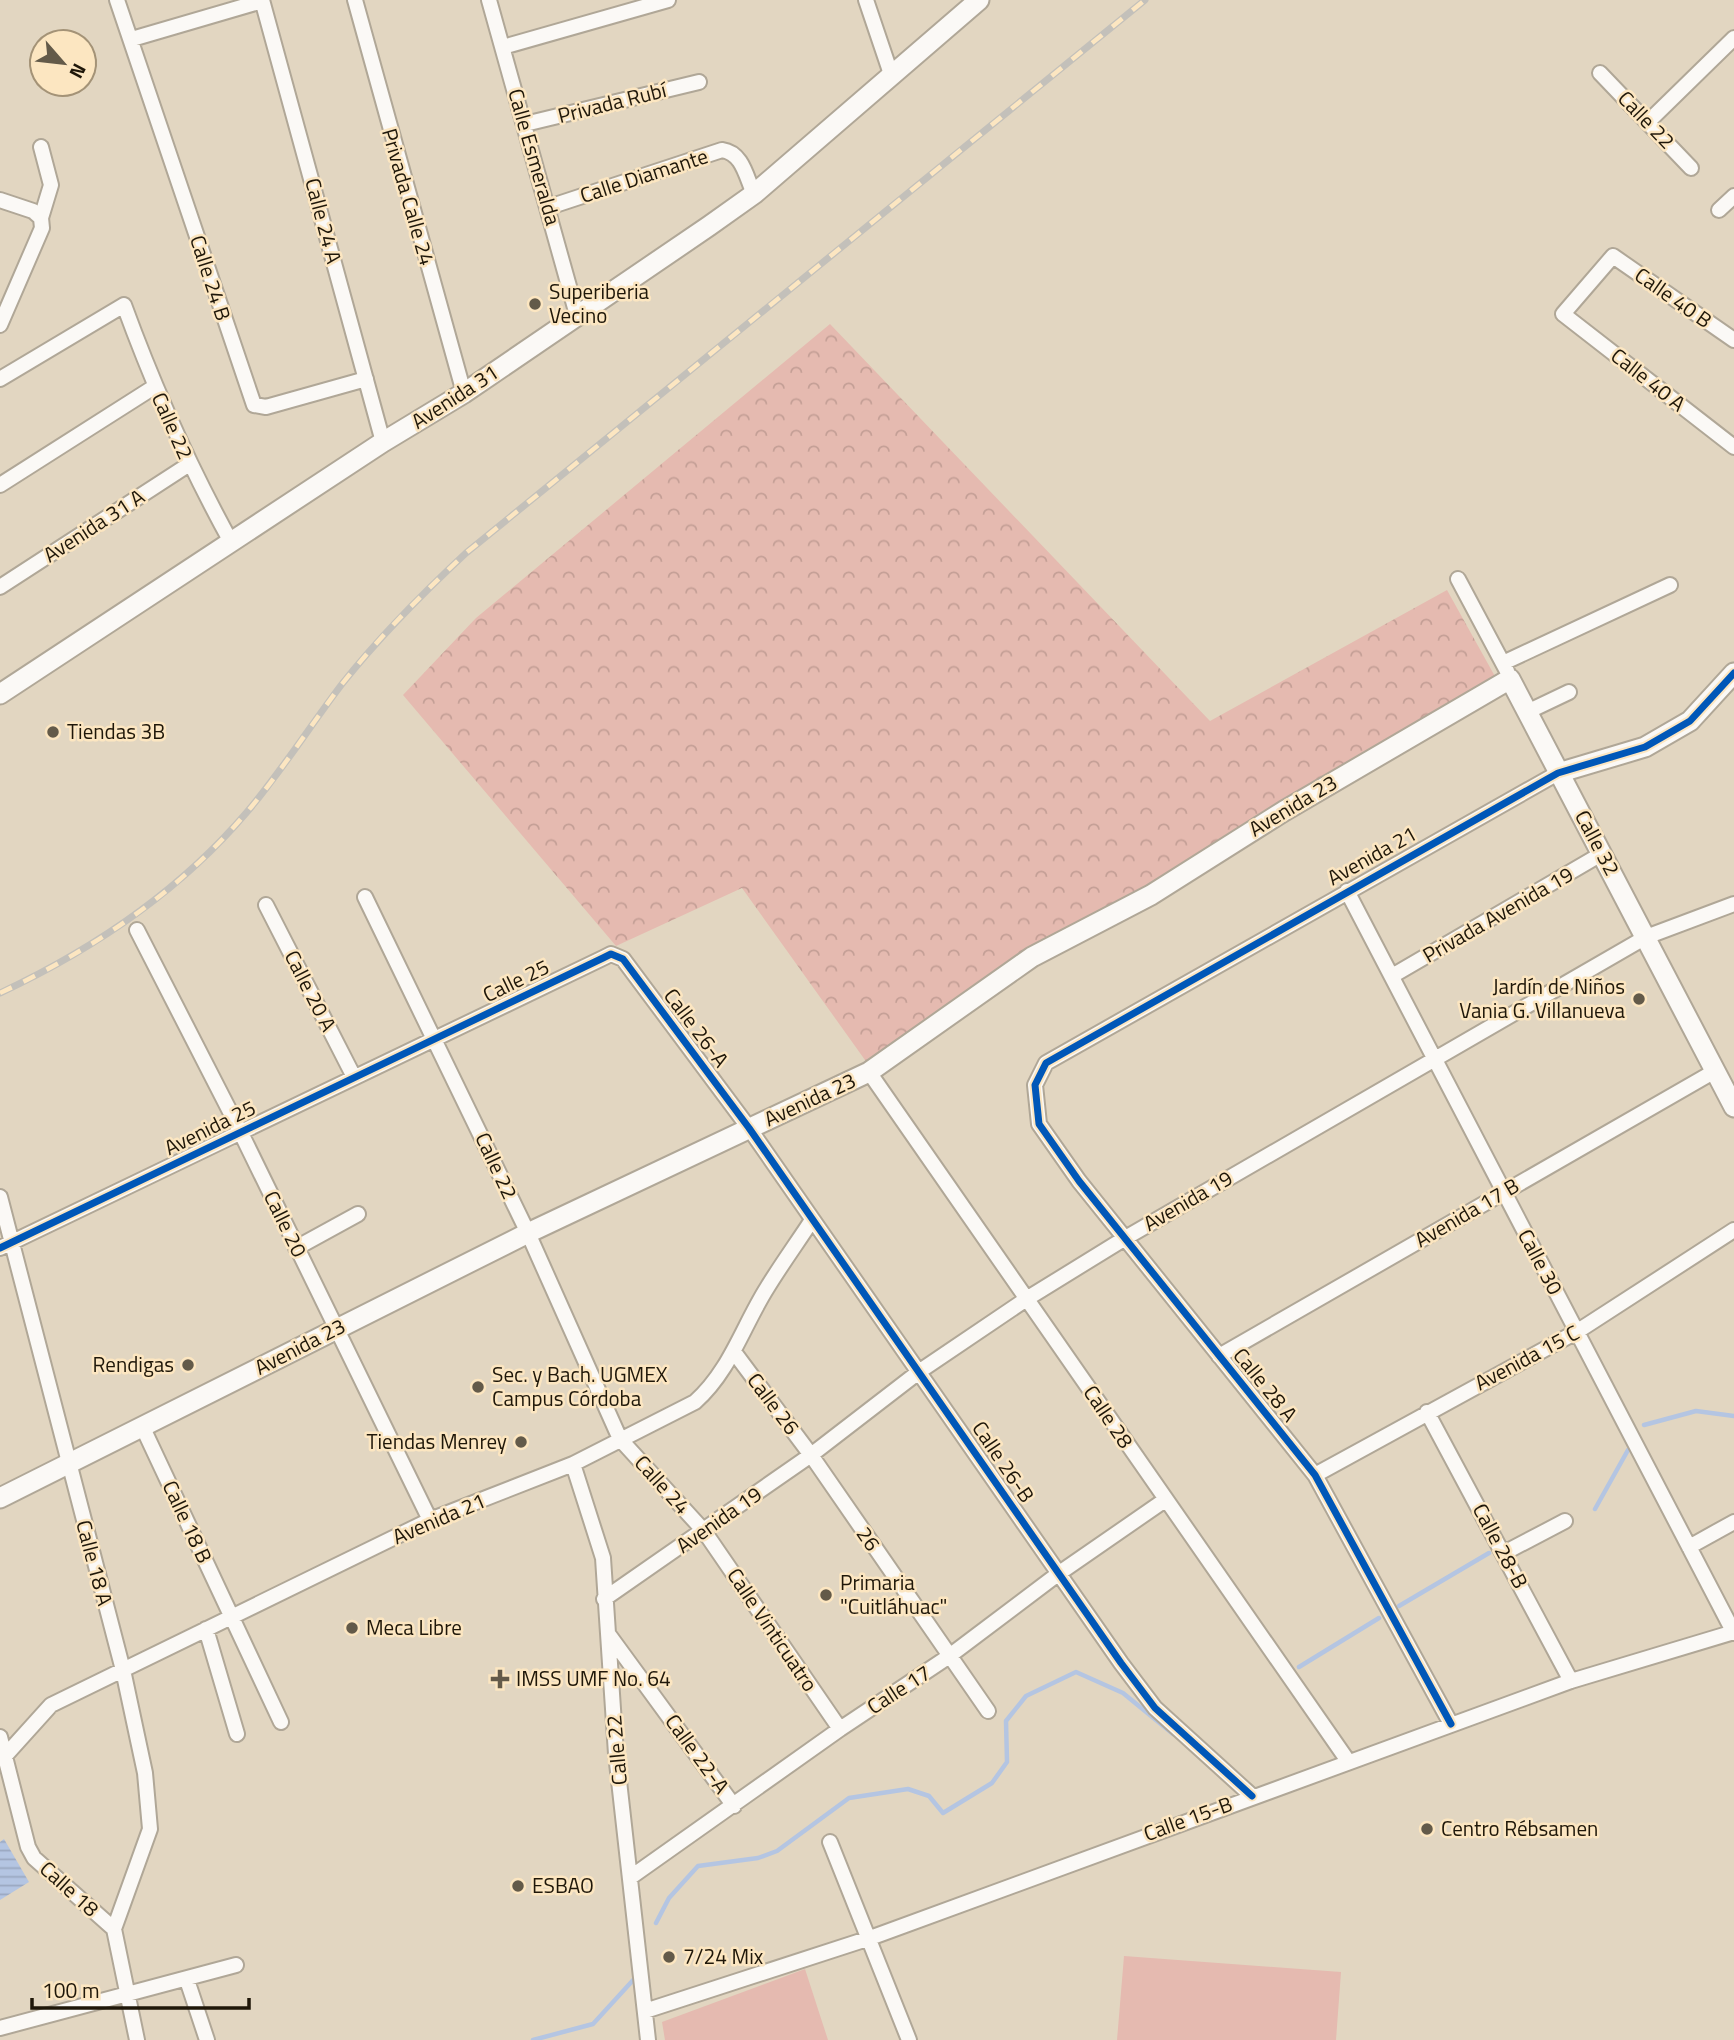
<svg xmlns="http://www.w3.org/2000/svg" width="1734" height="2040" viewBox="0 0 1734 2040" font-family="'Titillium Web',sans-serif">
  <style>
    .green { fill: #e5bab0 }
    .forest { fill: url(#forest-crowns) }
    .water { fill: url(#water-rules) }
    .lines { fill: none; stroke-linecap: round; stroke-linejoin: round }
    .stream { stroke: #b4c5e2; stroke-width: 4.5 }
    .minor-casing { stroke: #b0a797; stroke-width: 18 }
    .tertiary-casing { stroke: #b0a797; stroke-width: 23 }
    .minor { stroke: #fbf9f6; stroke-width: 14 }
    .tertiary { stroke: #fbf9f6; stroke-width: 19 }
    .rail-casing { stroke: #c3c0ba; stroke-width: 7 }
    .rail { stroke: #fce6c1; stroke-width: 4.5; stroke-dasharray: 13; stroke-linecap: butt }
    .cycleway-casing { stroke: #fce6c1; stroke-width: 11 }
    .cycleway { stroke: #0057b8; stroke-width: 7 }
    .poi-dot { fill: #635a49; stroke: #fce6c1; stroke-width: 2.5 }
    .labels { text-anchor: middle; stroke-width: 5; stroke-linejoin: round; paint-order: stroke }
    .street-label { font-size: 21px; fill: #1f1709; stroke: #fce6c1 }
    .poi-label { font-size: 21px; fill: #1f1709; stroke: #fce6c1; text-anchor: start }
  </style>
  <defs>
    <pattern id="forest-crowns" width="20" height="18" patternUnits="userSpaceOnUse" patternTransform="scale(1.75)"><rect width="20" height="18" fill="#e5bab0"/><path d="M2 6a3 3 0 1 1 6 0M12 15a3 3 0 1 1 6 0" fill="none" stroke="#c49f96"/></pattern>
    <pattern id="water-rules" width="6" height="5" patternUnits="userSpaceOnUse" patternTransform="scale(1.75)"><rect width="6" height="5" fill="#b4c5e2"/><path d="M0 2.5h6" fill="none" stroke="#9aa8c1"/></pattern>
  </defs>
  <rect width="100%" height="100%" fill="#e2d6c1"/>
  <path class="green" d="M1124,1956L1341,1972L1336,2040H1117Z
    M805,1969L828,2040H665L662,2022Z"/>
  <path class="forest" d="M830,324L1210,721L1447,590L1497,680L1137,896L1006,963L870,1067L742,888L616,946L403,695L476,618Z"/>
  <path class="water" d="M4,1839L29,1882L0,1900V1842Z"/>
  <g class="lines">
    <path class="stream" d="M1644,1425L1696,1411L1734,1416
      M1595,1509L1628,1450
      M1399,1606L1489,1553
      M1299,1667L1379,1618
      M656,1923L669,1898L698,1866L758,1858L777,1851L849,1798L908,1789L929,1796L943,1813L992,1783L1007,1762L1006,1721L1026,1696L1076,1672L1123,1693L1173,1734
      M533,2040L593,2024L635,1978"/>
    <g class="minor-casing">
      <path id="minor" d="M117,0L254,405L266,407L366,379
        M262,0L383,442
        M355,0L464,393
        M489,0L577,315
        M866,0L892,77
        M132,39L262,1
        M503,47L668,0
        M1600,73L1691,168
        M1648,122L1734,38
        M525,124L699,82
        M0,200L33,211L41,218L42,228L0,325
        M549,207L722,150C743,153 746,177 754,194
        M1719,210L1734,196
        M41,218L51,185L41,147
        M1734,340L1613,256L1563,314L1734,447
        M0,379L124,305C155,390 187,462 231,542
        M0,485L154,387
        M1458,579L1507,671
        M0,587L188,465
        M1503,663L1670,585
        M1527,712L1569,692
        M1347,891L1734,1633
        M365,897L528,1233L620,1439L704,1531L840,1729
        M266,905L354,1077
        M137,930L241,1133L430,1520
        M1392,976L1603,853
        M869,1072L1348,1761
        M0,1197L123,1670L145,1773L150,1829L114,1929
        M0,1248L603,958L611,954L623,959L749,1128L1121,1663L1155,1708L1252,1796
        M296,1248L358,1214
        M734,1352L811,1455L988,1711
        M1219,1356L1715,1071
        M1427,1412L1571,1681
        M143,1428L281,1722
        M573,1464L603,1558L616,1754L648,2040
        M1315,1475L1578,1331L1734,1230
        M1689,1547L1734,1522
        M1504,1553L1565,1521
        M604,1599L811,1455L920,1371L1028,1298L1127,1237L1646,937L1734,904
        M206,1629L237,1734
        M609,1635L734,1806
        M1451,1724L1315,1475L1079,1181L1039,1124L1035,1085L1046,1063L1558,773
        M0,1737L28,1847L34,1858L114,1929L137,2040
        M5,1756L51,1705L430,1520L573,1464L695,1402C730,1371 743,1326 767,1288C781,1265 797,1243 812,1220
        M830,1842L909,2040
        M631,1877L840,1729L948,1657L1058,1574L1165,1500
        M187,1980L207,2040
        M645,2011L870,1938L1571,1681L1734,1632
        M0,2028L236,1965"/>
    </g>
    <g class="tertiary-casing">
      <path id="tertiary" d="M0,694L383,442L464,393L709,226L754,194L979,0
        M1558,773L1645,747L1690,721L1734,673
        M0,1498L528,1233L869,1072L1032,957L1151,895L1284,811L1510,679L1734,1107"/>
    </g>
    <use href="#minor" class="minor"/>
    <use href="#tertiary" class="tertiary"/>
    <g class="rail-casing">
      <path id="rail" d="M0,993C94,949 179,892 247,812C281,772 310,726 342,684C380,636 422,594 466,553L1145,0"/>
    </g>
    <use href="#rail" class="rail"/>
    <g class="cycleway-casing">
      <path id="cycleway" d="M0,1248L603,958L611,954L623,959L749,1128L1121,1663L1155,1708L1252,1796
        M1451,1724L1315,1475L1079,1181L1039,1124L1035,1085L1046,1063L1558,773L1645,747L1690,721L1734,673"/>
    </g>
    <use href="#cycleway" class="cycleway"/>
  </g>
  <g class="poi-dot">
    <circle cx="535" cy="304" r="7"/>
    <circle cx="53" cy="732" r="7"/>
    <circle cx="1639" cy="999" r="7"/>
    <circle cx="188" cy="1365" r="7"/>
    <circle cx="478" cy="1387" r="7"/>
    <circle cx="521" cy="1442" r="7"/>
    <circle cx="826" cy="1595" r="7"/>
    <circle cx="352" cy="1628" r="7"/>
    <path d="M496.5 1668.5h7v7h7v7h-7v7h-7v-7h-7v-7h7z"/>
    <circle cx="1427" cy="1829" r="7"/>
    <circle cx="518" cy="1886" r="7"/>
    <circle cx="669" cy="1957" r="7"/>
  </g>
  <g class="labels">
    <g class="street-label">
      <text transform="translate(612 103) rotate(-14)" y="7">Privada Rubí</text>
      <text transform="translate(1646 120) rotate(46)" y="7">Calle 22</text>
      <text transform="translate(534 157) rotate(74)" y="7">Calle Esmeralda</text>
      <text transform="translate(644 176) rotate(-18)" y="7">Calle Diamante</text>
      <text transform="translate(408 197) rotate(74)" y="7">Privada Calle 24</text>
      <text transform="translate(323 221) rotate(75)" y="7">Calle 24 A</text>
      <text transform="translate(210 278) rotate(72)" y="7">Calle 24 B</text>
      <text transform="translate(1673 298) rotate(35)" y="7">Calle 40 B</text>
      <text transform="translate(1648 380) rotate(38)" y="7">Calle 40 A</text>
      <text transform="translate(455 397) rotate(-33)" y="7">Avenida 31</text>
      <text transform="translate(172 426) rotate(66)" y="7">Calle 22</text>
      <text transform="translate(94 526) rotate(-33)" y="7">Avenida 31 A</text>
      <text transform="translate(1293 806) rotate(-31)" y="7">Avenida 23</text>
      <text transform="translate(1597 843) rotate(62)" y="7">Calle 32</text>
      <text transform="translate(1372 856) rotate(-29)" y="7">Avenida 21</text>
      <text transform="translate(1498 915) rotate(-30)" y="7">Privada Avenida 19</text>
      <text transform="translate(516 981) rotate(-26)" y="7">Calle 25</text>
      <text transform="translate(310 991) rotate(63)" y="7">Calle 20 A</text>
      <text transform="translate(696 1028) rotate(53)" y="7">Calle 26-A</text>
      <text transform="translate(810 1100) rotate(-25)" y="7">Avenida 23</text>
      <text transform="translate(210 1128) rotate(-26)" y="7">Avenida 25</text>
      <text transform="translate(496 1166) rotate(65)" y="7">Calle 22</text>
      <text transform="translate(1188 1201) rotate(-30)" y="7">Avenida 19</text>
      <text transform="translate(1467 1213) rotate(-30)" y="7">Avenida 17 B</text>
      <text transform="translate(285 1224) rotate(64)" y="7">Calle 20</text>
      <text transform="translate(1540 1262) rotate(62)" y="7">Calle 30</text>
      <text transform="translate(300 1347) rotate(-27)" y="7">Avenida 23</text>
      <text transform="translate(1527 1358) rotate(-28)" y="7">Avenida 15 C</text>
      <text transform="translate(1265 1385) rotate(51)" y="7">Calle 28 A</text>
      <text transform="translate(773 1404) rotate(53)" y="7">Calle 26</text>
      <text transform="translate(1108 1417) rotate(56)" y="7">Calle 28</text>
      <text transform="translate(1003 1462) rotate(56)" y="7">Calle 26-B</text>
      <text transform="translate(662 1485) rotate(48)" y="7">Calle 24</text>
      <text transform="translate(439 1519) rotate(-23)" y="7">Avenida 21</text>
      <text transform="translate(719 1520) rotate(-35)" y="7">Avenida 19</text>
      <text transform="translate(187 1522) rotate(65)" y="7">Calle 18 B</text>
      <text transform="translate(868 1539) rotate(56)" y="7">26</text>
      <text transform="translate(1500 1546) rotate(62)" y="7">Calle 28-B</text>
      <text transform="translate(94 1563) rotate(75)" y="7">Calle 18 A</text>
      <text transform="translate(772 1630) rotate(56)" y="7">Calle Vinticuatro</text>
      <text transform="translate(899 1690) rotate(-33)" y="7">Calle 17</text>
      <text transform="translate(617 1750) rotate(-95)" y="7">Calle 22</text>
      <text transform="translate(697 1754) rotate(54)" y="7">Calle 22-A</text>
      <text transform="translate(1188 1819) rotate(-20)" y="7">Calle 15-B</text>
      <text transform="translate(69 1889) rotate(42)" y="7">Calle 18</text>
    </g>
    <g class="poi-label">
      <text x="549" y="299">Superiberia<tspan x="549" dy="24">Vecino</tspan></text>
      <text x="67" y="739">Tiendas 3B</text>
      <text x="1625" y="994" text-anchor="end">Jardín de Niños<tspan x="1625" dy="24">Vania G. Villanueva</tspan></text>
      <text x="174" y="1372" text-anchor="end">Rendigas</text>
      <text x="492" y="1382">Sec. y Bach. UGMEX<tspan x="492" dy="24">Campus Córdoba</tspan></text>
      <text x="507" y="1449" text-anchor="end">Tiendas Menrey</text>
      <text x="840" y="1590">Primaria<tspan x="840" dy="24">"Cuitláhuac"</tspan></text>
      <text x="366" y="1635">Meca Libre</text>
      <text x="516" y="1686">IMSS UMF No. 64</text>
      <text x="1441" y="1836">Centro Rébsamen</text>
      <text x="532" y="1893">ESBAO</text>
      <text x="683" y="1964">7/24 Mix</text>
    </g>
  </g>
  <g transform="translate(63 63) rotate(118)"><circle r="33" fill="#fce6c1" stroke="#a49377" stroke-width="2"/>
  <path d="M0-5L12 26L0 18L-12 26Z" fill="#635a49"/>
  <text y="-10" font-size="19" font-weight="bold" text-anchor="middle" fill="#1f1709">N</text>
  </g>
  <path d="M32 1998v10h217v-10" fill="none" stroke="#1f1709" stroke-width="3.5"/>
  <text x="42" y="1998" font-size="21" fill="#1f1709" stroke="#fce6c1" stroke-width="5" paint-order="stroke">100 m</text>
</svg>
